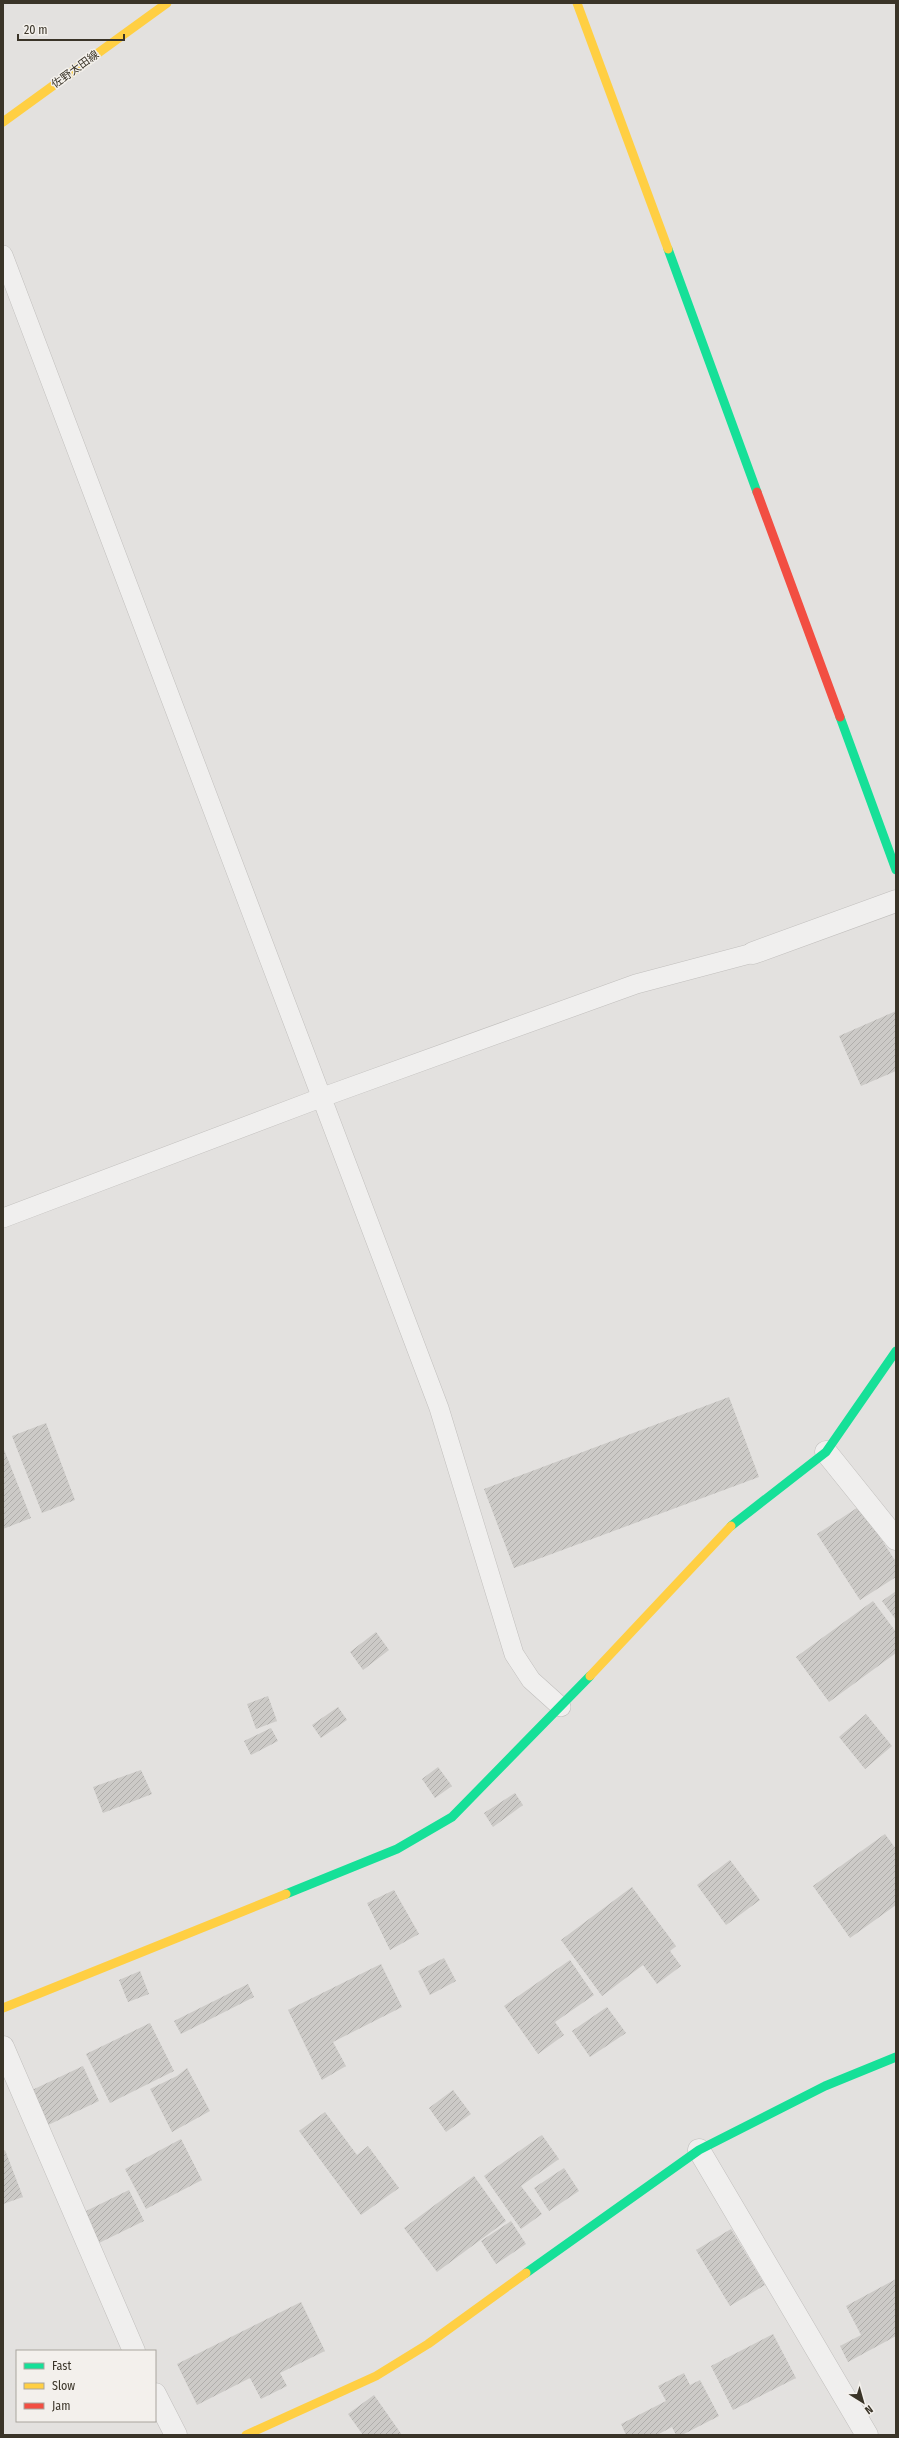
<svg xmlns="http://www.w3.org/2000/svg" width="899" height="2438" viewBox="0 0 899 2438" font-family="'Fira Sans Condensed','Noto Sans JP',sans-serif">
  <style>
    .building { fill: url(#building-hatch) }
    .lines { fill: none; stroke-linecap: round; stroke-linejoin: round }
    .lane-casing { stroke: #c1bfbd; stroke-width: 20 }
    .street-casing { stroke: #c1bfbd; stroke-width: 23 }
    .lane { stroke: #f0efee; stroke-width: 19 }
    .street { stroke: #f0efee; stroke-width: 22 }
    .fast { stroke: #16e098; stroke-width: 9 }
    .slow { stroke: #ffcf43; stroke-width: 9 }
    .jam { stroke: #f24e42; stroke-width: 9 }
    .labels { text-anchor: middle; stroke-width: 3; stroke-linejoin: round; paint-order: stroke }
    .street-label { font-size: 11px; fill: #3a3428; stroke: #f3f0ec }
  </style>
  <defs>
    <pattern id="building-hatch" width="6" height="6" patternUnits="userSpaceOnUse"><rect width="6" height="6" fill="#cccac7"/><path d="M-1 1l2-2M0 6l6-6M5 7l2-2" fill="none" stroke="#b0aeab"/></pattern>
  </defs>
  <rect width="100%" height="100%" fill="#e3e1df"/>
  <path class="building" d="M896,1011V1071L861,1086L839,1036Z
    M729,1397L759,1477L514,1568L484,1489Z
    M46,1423L75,1500L42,1513L12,1436Z
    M3,1447L31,1518L3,1529Z
    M860,1506L896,1562V1577L860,1600L817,1534Z
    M896,1591V1620L882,1601Z
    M873,1601L896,1632V1653L829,1702L796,1657Z
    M376,1632L389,1650L363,1670L350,1652Z
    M268,1696L277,1721L256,1729L247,1704Z
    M338,1707L347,1720L321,1738L312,1725Z
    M866,1714L892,1746L865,1769L839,1737Z
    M271,1728L278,1741L251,1755L244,1741Z
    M438,1767L452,1786L435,1798L422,1779Z
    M141,1770L152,1794L103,1813L93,1787Z
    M515,1793L523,1805L493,1827L484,1813Z
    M885,1834L896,1849V1905L850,1938L813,1886Z
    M730,1860L760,1900L726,1925L697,1885Z
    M632,1887L676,1946L670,1951L681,1966L657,1984L643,1965L602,1996L561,1940Z
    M394,1890L419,1934L390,1950L367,1903Z
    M444,1958L456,1981L430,1995L418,1971Z
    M570,1960L594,1995L555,2022L564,2035L538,2054L504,2006Z
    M381,1964L402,2007L333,2042L346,2066L322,2080L288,2010Z
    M140,1971L149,1994L128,2002L119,1980Z
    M248,1984L254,1997L181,2034L174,2021Z
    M607,2007L626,2033L590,2057L572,2031Z
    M150,2023L174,2071L110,2103L86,2054Z
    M83,2066L99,2101L46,2126L30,2091Z
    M187,2068L210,2111L172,2132L150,2089L177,2076Z
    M453,2090L471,2114L446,2132L429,2108Z
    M325,2112L357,2155L368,2146L399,2188L361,2215L299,2131Z
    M542,2135L559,2159L521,2186L542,2214L521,2229L484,2176Z
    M181,2139L202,2180L146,2209L125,2169Z
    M5,2150L23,2197L3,2204V2151Z
    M564,2168L579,2191L549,2211L534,2188Z
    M474,2176L506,2221L437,2272L404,2228Z
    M129,2190L144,2221L99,2243L84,2212Z
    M511,2221L526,2244L496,2264L481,2241Z
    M731,2229L765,2285L730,2306L696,2250Z
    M896,2279V2336L848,2362L840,2346L861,2335L846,2306Z
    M301,2302L325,2351L280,2373L287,2386L261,2399L250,2378L197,2405L177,2364Z
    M773,2334L796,2378L733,2410L711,2366Z
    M684,2373L690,2385L700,2380L719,2416L682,2435H676L672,2427L657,2435H626L621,2424L666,2401L658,2386Z
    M374,2395L402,2435H363L348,2414Z"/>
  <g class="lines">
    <g class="lane-casing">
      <path id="lane" d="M3,255L439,1408L514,1654L531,1680L561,1707
        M3,1218L323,1097L636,984L753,953"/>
    </g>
    <g class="street-casing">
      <path id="street" d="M753,953L896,901
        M826,1452L896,1539
        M3,2047L134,2351
        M699,2150L867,2435
        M155,2394L176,2435"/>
    </g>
    <use href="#lane" class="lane"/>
    <use href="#street" class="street"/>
    <path class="fast" d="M668,249L757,492
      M840,717L896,870
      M731,1526L826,1452L896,1351
      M286,1894L397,1849L452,1817L590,1676
      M526,2273L699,2150L825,2086L896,2057"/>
    <path class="slow" d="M577,3L668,249
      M3,122L167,3
      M590,1676L731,1526
      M3,2008L286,1894
      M246,2435L376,2376L428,2344L526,2273"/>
    <path class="jam" d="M757,492L840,717"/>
  </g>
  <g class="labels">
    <g class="street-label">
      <text transform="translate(75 69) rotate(-36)" y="4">佐野太田線</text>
    </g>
  </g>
  <rect width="899" height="2438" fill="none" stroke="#3a3428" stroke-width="8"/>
  <rect x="16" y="2350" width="140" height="72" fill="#f3f0ec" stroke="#a9a59e"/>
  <rect x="24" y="2363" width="20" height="6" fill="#16e098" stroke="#a9a59e"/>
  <text x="52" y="2370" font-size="12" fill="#3a3428">Fast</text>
  <rect x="24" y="2383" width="20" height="6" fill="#ffcf43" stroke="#a9a59e"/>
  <text x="52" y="2390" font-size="12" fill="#3a3428">Slow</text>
  <rect x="24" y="2403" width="20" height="6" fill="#f24e42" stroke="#a9a59e"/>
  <text x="52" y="2410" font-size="12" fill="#3a3428">Jam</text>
  <g transform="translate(863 2402) rotate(143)" stroke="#f3f0ec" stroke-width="3" paint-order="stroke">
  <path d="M0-3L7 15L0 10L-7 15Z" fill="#3a3428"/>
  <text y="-6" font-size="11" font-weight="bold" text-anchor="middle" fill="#3a3428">N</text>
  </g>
  <path d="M18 34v6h106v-6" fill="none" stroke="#3a3428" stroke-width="2"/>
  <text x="24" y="34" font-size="12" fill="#3a3428" stroke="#f3f0ec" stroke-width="3" paint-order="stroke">20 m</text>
</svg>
